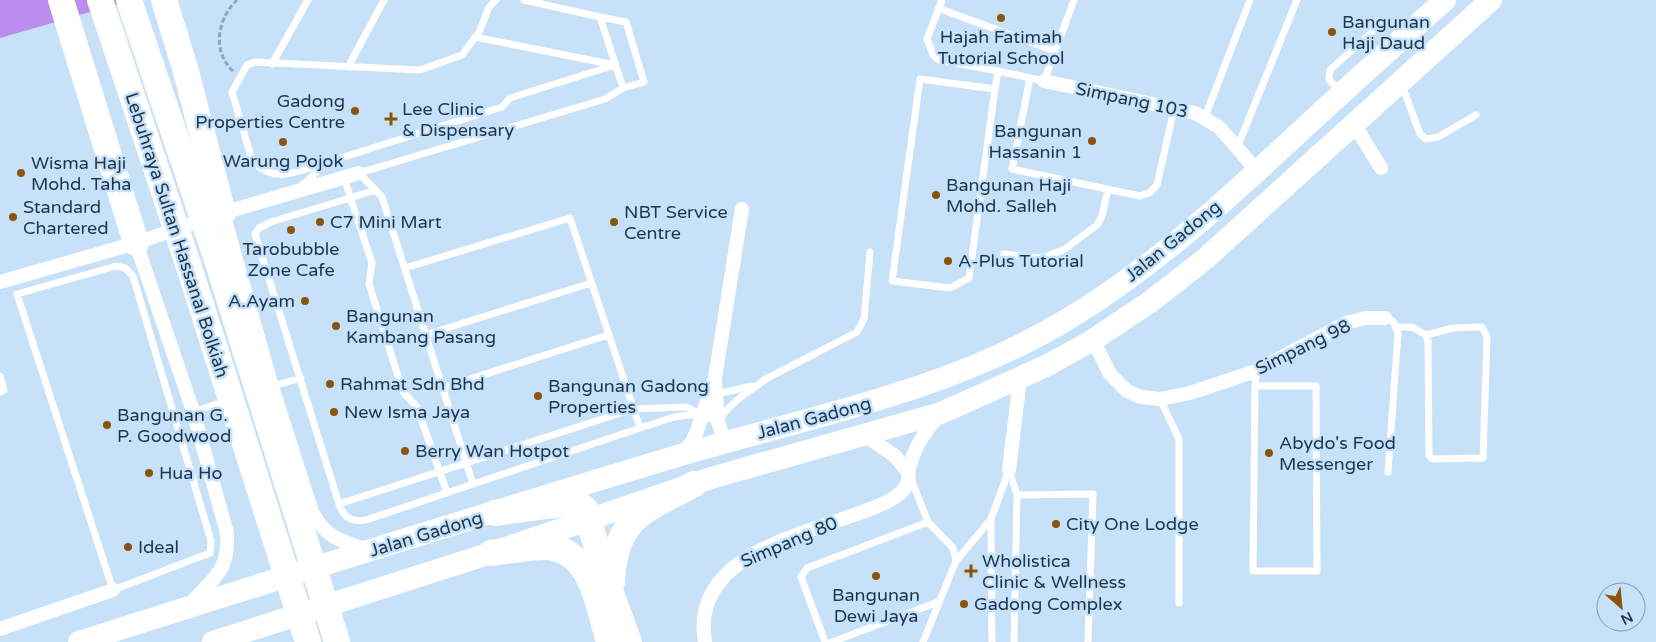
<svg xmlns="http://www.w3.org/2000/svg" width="1656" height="642" viewBox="0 0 1656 642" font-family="'Varela Round',sans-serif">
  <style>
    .water { fill: #ba8def }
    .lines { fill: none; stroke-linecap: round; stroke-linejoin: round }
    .path { stroke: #8ba6bd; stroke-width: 3; stroke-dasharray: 5 2.5; stroke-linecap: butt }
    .lane { stroke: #fff; stroke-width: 7 }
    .street { stroke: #fff; stroke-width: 14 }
    .primary { stroke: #fff; stroke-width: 22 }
    .highway { stroke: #fff; stroke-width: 26 }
    .poi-dot { fill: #8c530b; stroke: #c6e1f8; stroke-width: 2 }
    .labels { text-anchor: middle; stroke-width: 5; stroke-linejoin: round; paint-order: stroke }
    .poi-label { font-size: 18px; fill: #19364d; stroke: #c6e1f8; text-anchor: start }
    .street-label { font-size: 18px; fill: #19364d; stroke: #c6e1f8 }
  </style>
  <rect width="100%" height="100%" fill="#c6e1f8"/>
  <path class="water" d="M0,0H132L0,38Z"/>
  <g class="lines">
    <path class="path" d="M233,71C212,52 217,19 237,0"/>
    <path class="lane" d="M524,0L600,17L623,88
      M942,0L927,39L933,55L939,60L998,71
      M938,8L1055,51
      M475,37L615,65
      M272,64L308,0
      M348,67L384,0
      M1030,78L1012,169L1140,196L1149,193L1157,185L1174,109
      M1402,85L1420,134L1426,139L1438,137L1476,115
      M995,89L969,278L950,288L892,281L920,79L995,89L998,71L1044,81L1074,0
      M1339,92L1329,79L1330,70L1381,24
      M1205,117L1250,0
      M1237,148L1297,0
      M328,162C301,170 273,186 252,160L232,92L247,65L255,62L420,70L462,55L479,32L489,7L496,0
      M344,178L372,263L369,284L403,392L417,407L447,493
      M300,187L328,162L502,107L510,98L615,65
      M376,190L271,222L259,228L255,234L339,504L633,409L686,407L718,422C729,403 747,393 765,380
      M1004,254L1043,258L1065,249L1097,225L1102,216L1108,189
      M116,266L125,268L133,276L211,541L210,553L113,590L17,294Z
      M1385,318L1393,321L1398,333L1388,472
      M1397,327H1412L1426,335L1428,341L1429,455L1432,459L1483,458L1487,337L1482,327L1453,328L1426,335
      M425,335L591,283
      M0,376L4,390L0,392
      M762,381L857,332L864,319L870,252
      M1255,386H1316L1317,571H1253L1255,386L1256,371
      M269,387L301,378
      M442,388L608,335
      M717,394L752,386
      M1160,399L1179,439V603
      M174,418L226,401
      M640,428L674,417L698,414
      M910,476L928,522L953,548L956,561
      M473,484L382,197L359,173L605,99L623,88L644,82L626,22L600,17
      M1017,495L1093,494L1088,642
      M339,504C344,518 351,522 366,520L640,428L570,218L405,268
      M991,519L1009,470L1017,495L1014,642
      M825,642L801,577L807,568L928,522
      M832,642L938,602
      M923,642L956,561L991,519L992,642"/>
    <path class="street" d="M1044,81L1195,113L1219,127L1257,171
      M1354,124L1381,168
      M223,213L272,387L312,512C326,538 341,541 367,550
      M136,243L193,411L227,533C229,571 215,577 191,603
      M0,282L136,243L223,213L359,173
      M1093,340L1110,374L1127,391L1141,397L1160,399L1190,393L1256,371L1346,323L1366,318H1385
      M715,381L718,422L725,442
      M682,453L692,442L697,431L715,378L742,209
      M1009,470L1020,379
      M908,472C914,448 923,433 940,415
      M0,629L113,590
      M705,642C683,518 924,529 908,472L895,456L864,435"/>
    <path class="primary" d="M79,642C280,578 481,515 684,454C814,416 951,390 1068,319C1146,272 1213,212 1279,151C1334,100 1389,50 1445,0
      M213,642L491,553L711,478L941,413L1048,365L1093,340L1150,302L1205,259L1491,0"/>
    <path class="highway" d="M61,0L136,243
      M100,0L190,270L308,642
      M129,0L217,260L337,642
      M164,0L185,68L223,213
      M495,513L576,502L585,509L612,596L629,642
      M491,553C510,551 531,546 549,547C592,551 599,609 609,642
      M612,582C615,517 643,512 694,484"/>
  </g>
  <g class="poi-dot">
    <circle cx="1001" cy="18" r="5"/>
    <circle cx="1332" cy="32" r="5"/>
    <circle cx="355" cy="111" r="5"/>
    <path d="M388.5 111.5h5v5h5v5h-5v5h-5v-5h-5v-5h5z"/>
    <circle cx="1092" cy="141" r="5"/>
    <circle cx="283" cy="142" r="5"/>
    <circle cx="21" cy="173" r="5"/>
    <circle cx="936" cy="195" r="5"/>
    <circle cx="13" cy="217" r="5"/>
    <circle cx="320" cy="222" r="5"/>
    <circle cx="614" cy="222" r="5"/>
    <circle cx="291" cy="230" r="5"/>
    <circle cx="948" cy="261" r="5"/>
    <circle cx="305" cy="301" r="5"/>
    <circle cx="336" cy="326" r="5"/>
    <circle cx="330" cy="384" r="5"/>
    <circle cx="538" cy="396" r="5"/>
    <circle cx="334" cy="412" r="5"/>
    <circle cx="107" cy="425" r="5"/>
    <circle cx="405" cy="451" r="5"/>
    <circle cx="1269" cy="453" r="5"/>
    <circle cx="149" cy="473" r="5"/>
    <circle cx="1056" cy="524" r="5"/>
    <circle cx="128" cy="547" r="5"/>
    <path d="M968.5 563.5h5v5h5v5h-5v5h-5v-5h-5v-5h5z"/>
    <circle cx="876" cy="576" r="5"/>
    <circle cx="964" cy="604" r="5"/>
  </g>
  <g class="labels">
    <g class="poi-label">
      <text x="1342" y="28">Bangunan<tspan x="1342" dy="21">Haji Daud</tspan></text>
      <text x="1001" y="43" text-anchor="middle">Hajah Fatimah<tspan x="1001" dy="21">Tutorial School</tspan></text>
      <text x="345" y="107" text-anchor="end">Gadong<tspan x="345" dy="21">Properties Centre</tspan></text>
      <text x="402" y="115">Lee Clinic<tspan x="402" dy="21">&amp; Dispensary</tspan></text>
      <text x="1082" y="137" text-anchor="end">Bangunan<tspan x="1082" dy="21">Hassanin 1</tspan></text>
      <text x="283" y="167" text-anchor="middle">Warung Pojok</text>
      <text x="31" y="169">Wisma Haji<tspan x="31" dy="21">Mohd. Taha</tspan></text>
      <text x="946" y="191">Bangunan Haji<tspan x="946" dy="21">Mohd. Salleh</tspan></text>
      <text x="23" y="213">Standard<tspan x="23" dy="21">Chartered</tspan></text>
      <text x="624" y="218">NBT Service<tspan x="624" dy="21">Centre</tspan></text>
      <text x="330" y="228">C7 Mini Mart</text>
      <text x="291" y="255" text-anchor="middle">Tarobubble<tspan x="291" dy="21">Zone Cafe</tspan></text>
      <text x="958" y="267">A-Plus Tutorial</text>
      <text x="295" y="307" text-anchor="end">A.Ayam</text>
      <text x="346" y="322">Bangunan<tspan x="346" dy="21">Kambang Pasang</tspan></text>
      <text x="340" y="390">Rahmat Sdn Bhd</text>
      <text x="548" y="392">Bangunan Gadong<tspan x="548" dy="21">Properties</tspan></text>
      <text x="344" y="418">New Isma Jaya</text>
      <text x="117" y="421">Bangunan G.<tspan x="117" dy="21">P. Goodwood</tspan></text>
      <text x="1279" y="449">Abydo's Food<tspan x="1279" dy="21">Messenger</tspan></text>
      <text x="415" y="457">Berry Wan Hotpot</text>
      <text x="159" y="479">Hua Ho</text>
      <text x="1066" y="530">City One Lodge</text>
      <text x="138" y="553">Ideal</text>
      <text x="982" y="567">Wholistica<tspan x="982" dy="21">Clinic &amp; Wellness</tspan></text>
      <text x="876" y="601" text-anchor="middle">Bangunan<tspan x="876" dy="21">Dewi Jaya</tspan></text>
      <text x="974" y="610">Gadong Complex</text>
    </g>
    <g class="street-label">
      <text transform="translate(1132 100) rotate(12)" y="6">Simpang 103</text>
      <text transform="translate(177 235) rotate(72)" y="6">Lebuhraya Sultan Hassanal Bolkiah</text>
      <text transform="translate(1173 241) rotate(-39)" y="6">Jalan Gadong</text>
      <text transform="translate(1303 347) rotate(-26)" y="6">Simpang 98</text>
      <text transform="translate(814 418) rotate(-15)" y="6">Jalan Gadong</text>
      <text transform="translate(426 534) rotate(-17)" y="6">Jalan Gadong</text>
      <text transform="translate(789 542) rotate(-23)" y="6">Simpang 80</text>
    </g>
  </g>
  <g transform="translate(1621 607) rotate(153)"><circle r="24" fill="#c6e1f8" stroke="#819db4"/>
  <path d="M0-4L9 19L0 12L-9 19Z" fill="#8c530b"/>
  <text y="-8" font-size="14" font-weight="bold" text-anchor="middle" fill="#19364d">N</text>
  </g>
</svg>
